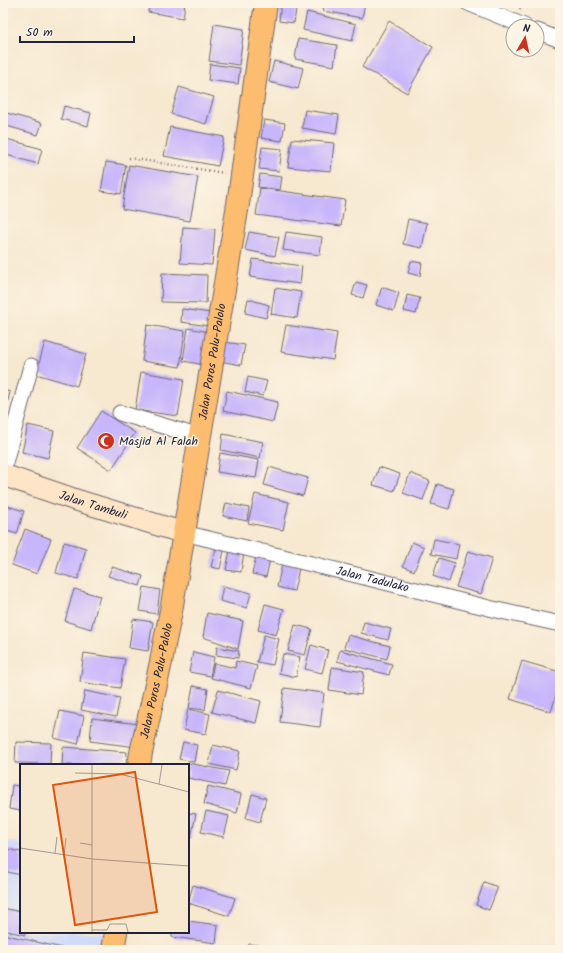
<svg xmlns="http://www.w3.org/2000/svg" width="563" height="953" viewBox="0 0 563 953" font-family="Kalam,sans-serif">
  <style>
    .built { fill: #d0daf9 }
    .building { fill: #c7b6fb }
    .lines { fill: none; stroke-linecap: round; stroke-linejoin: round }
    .street-casing { stroke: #6d676f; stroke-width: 17 }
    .secondary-casing { stroke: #6d676f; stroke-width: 23 }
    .primary-casing { stroke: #6d676f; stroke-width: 24 }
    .path { stroke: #6d676f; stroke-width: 2.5; stroke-dasharray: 1 3; stroke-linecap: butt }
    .street { stroke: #fff; stroke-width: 15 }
    .secondary { stroke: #fee5c5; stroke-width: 21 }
    .primary { stroke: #fcbd6f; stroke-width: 22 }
    .labels { text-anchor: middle; stroke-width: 3; stroke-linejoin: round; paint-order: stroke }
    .street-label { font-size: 12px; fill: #22223b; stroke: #fcf5e5 }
    .poi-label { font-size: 12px; fill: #22223b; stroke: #fcf5e5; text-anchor: start }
    .inset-road { fill: none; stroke: #a29994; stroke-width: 1 }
    .view { fill: #de560e; fill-opacity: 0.15; stroke: #de560e; stroke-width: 2 }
    .inset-edge { fill: none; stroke: #22223b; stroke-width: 2 }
  </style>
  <rect width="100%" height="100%" fill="#fcf5e5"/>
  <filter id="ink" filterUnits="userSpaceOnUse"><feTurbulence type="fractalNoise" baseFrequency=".025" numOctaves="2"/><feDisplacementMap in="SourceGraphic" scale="8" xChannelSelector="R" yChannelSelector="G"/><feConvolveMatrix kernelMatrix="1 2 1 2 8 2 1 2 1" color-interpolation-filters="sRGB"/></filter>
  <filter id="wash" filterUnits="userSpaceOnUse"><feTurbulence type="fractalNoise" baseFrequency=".012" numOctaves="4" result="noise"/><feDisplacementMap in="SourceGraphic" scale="16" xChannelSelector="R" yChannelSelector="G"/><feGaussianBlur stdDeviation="0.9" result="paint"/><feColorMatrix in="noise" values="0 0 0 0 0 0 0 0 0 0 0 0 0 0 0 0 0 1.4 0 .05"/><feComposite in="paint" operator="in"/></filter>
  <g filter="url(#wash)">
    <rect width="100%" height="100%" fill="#f7e8d0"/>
    <path class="built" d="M3,840L21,844V932H103L100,950H3Z"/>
    <g id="blocks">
      <path class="building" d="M149,3H185L183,18L148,12Z
        M281,3H297L294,23L279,21Z
        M324,3H365L362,18L323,11Z
        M307,12L356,24L352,41L303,30Z
        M389,21L433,47L407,93L362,67Z
        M214,24L244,29L239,65L209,61Z
        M298,39L337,45L334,66L295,59Z
        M274,61L303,68L298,89L269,82Z
        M210,64L240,68L238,84L208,80Z
        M179,87L214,97L206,124L171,114Z
        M64,106L91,113L88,126L61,119Z
        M305,110L339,115L336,134L302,128Z
        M3,112L42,123L38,135L3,125Z
        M264,120L285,123L282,141L261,138Z
        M170,127L224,137L218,166L164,156Z
        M3,138L42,149L38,164L3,154Z
        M292,139L334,143L331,171L288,167Z
        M262,147L282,149L279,171L259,169Z
        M106,162L126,165L121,194L101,191Z
        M129,165L198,177L190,221L122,209Z
        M260,174L282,177L280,190L258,187Z
        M260,188L345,200L341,226L256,215Z
        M408,219L427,223L422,248L403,244Z
        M183,227L215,229L212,265L180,263Z
        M249,232L279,237L275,256L245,250Z
        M286,232L322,237L320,255L283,250Z
        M253,259L302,266L300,284L250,277Z
        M411,261L422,263L420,276L408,273Z
        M162,273L207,275L206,303L161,302Z
        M356,282L367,285L363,298L352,295Z
        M382,287L399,293L394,311L376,305Z
        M275,288L301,292L297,318L271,314Z
        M407,295L420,298L416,314L404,311Z
        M248,299L269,305L266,318L245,313Z
        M182,309L211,313L209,326L181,322Z
        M147,325L185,331L180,367L142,361Z
        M286,325L337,333L333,360L281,352Z
        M188,328L209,332L204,365L183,361Z
        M45,342L86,354L77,386L36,374Z
        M224,342L245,345L241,365L220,361Z
        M141,372L184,379L178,416L135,410Z
        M248,377L267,381L263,396L245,392Z
        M3,390L10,392L4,417H3Z
        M227,391L278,402L273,422L223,411Z
        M101,411L135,433L111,470L77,448Z
        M28,425L54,431L48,458L22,452Z
        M223,434L263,442L260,458L221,450Z
        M220,453L259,460L256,478L217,472Z
        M269,467L308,478L303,496L264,485Z
        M379,467L400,474L394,491L373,485Z
        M410,473L430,481L423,500L403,493Z
        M437,484L454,489L449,509L431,504Z
        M255,494L289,502L283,530L248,523Z
        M226,503L249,508L247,521L223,516Z
        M4,505L24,511L17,534L3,530V508Z
        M25,529L51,539L37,574L12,565Z
        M434,539L459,544L456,559L431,554Z
        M64,542L86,548L78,579L56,573Z
        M412,542L424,547L414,571L403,566Z
        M216,549L224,551L220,569L211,567Z
        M230,550L244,552L241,572L226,570Z
        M468,551L492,558L481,594L456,587Z
        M256,556L270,559L266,577L252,574Z
        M439,558L455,563L449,582L433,576Z
        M283,560L300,564L294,591L277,587Z
        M112,567L143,576L140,586L108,576Z
        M223,586L251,593L247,608L220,601Z
        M144,587L160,590L157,614L140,611Z
        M74,589L100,596L91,629L65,621Z
        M265,604L284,609L276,635L258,630Z
        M207,613L243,621L238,649L203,637Z
        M133,619L153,622L148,651L129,648Z
        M364,622L391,629L388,640L361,633Z
        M295,625L312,629L305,655L288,651Z
        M264,635L279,639L273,665L257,662Z
        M348,635L390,646L387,659L344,648Z
        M311,645L328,650L322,673L305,669Z
        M217,647L239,651L238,658L216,655Z
        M340,650L392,664L389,675L337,661Z
        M193,652L214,657L210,676L189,672Z
        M84,653L125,659L120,688L80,682Z
        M283,654L300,657L296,677L279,673Z
        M236,661L257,666L251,688L211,678L214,663L235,668Z
        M522,661L560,672V682L551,712L510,699Z
        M332,667L364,672L361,695L329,690Z
        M193,686L208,689L205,710L189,708Z
        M284,688L324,693L320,727L280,722Z
        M218,690L261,701L256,723L212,712Z
        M85,691L120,698L116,717L81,710Z
        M188,709L210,714L206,734L184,730Z
        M60,711L84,716L78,744L54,738Z
        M92,718L138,724L136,747L90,741Z
        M16,742L51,743L50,764L15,763Z
        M183,742L197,745L194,762L179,759Z
        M213,745L240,751L236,770L209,764Z
        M63,747L127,752L126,765H62Z
        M188,763L229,771L225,786L188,778Z
        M12,785L21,786V811L9,809Z
        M208,786L241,794L237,813L204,804Z
        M252,794L266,798L260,822L246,818Z
        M206,811L229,816L224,837L201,832Z
        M188,813L196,814L191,838H188Z
        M3,848L21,852V875L3,871Z
        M484,882L498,887L489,910L476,905Z
        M193,885L235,898L229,916L188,903Z
        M3,908L21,912V932H25V935L3,930Z
        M188,921L218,925L216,943L172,937V932H188Z
        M3,934L66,949V950H3Z
        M249,944L288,949V950H248Z"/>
    </g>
  </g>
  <g filter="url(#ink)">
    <use href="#blocks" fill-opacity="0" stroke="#6d676f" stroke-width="1"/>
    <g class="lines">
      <g class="street-casing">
        <g id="street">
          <path d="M468,3L524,26"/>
          <path d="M537,31L560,40"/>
          <path d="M120,413L200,437"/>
          <path d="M3,470L31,366"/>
          <path id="s1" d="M184,533L340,571L497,610L560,624"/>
        </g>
      </g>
      <g class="secondary-casing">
        <g id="secondary">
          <path id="s2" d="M3,475L76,500L184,533"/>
        </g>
      </g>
      <g class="primary-casing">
        <g id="primary">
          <path id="s3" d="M139,765L141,753L161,662L164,645L171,611L184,533L238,204L266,3"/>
          <path d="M113,950L116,932"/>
        </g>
      </g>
      <path class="path" d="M520,9L522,3
        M129,158L224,173"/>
      <use href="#street" class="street"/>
      <use href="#secondary" class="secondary"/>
      <use href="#primary" class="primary"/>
    </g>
  </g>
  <defs>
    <g id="mosque-disc" transform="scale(0.9)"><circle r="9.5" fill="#c8321e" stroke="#fcf5e5"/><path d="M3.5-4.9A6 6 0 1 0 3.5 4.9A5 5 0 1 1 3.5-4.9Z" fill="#fff"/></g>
  </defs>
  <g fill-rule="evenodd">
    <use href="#mosque-disc" x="106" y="441"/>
  </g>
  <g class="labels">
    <g class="street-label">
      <text dy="4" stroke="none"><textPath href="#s3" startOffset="410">Jalan Poros Palu-Palolo</textPath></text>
      <text dy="4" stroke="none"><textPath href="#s2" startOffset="95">Jalan Tambuli</textPath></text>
      <text dy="4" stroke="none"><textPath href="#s1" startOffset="194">Jalan Tadulako</textPath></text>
      <text dy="4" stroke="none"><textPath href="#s3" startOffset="86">Jalan Poros Palu-Palolo</textPath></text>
    </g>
    <g class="poi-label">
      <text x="119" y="445">Masjid Al Falah</text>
    </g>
  </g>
  <g transform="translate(20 764)">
    <rect width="169" height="169" fill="#f7e8d0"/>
    <path class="inset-road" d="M72,1V168M55,9L100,10L169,28M139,20L142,1M60,79L72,81M0,84L72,95L169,102M35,89L37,73M44,91L46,74M72,166H87L90,160H106L108,168"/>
    <path class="view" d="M115,8L137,148L55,161L33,21Z"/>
    <rect width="169" height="169" class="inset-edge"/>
  </g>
  <rect width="563" height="953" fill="none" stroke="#fcf5e5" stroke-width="16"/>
  <g transform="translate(525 38) rotate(9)"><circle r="19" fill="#fcf5e5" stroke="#a5a1a1"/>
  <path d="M0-3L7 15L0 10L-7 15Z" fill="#c8321e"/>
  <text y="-6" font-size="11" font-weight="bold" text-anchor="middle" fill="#22223b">N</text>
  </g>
  <path d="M20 36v6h114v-6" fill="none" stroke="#22223b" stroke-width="2"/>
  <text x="26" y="36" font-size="12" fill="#22223b" stroke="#fcf5e5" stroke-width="3" paint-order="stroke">50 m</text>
</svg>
